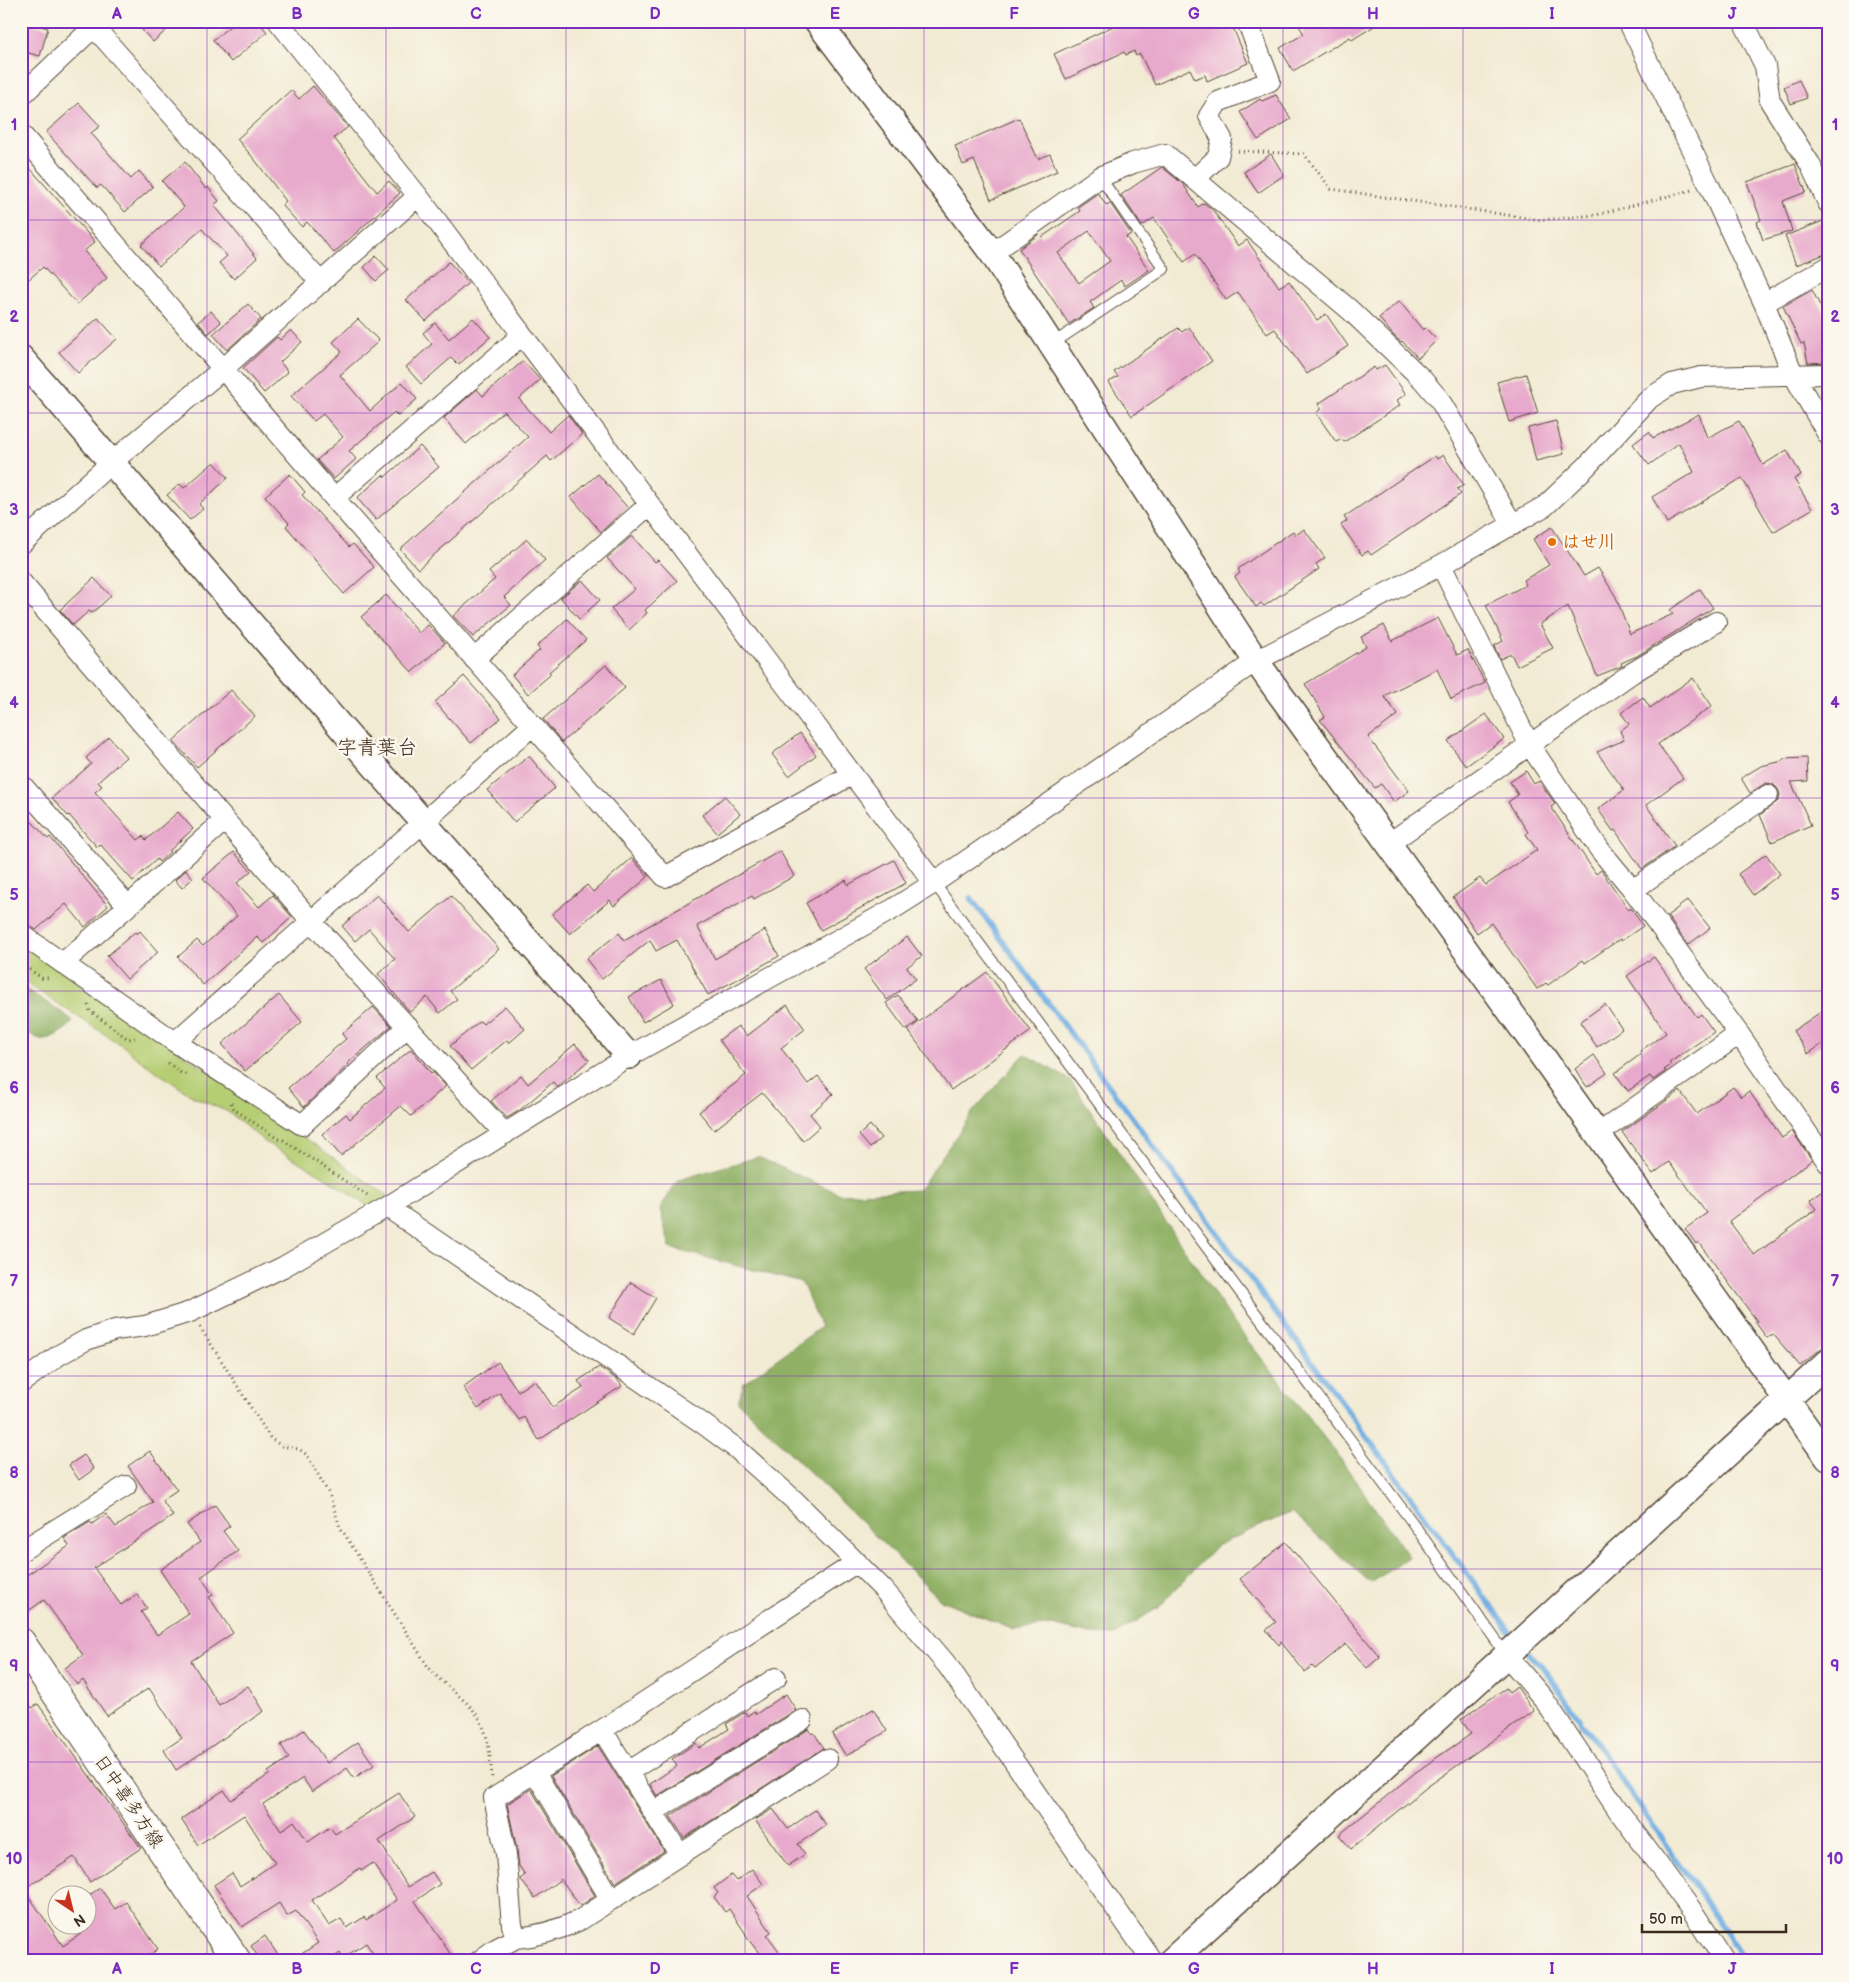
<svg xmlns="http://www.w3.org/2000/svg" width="1849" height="1982" viewBox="0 0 1849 1982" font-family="'Balsamiq Sans','Klee One',sans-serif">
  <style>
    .green { fill: #b6ce73; stroke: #787c48 }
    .forest { fill: #90b165; stroke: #666e42 }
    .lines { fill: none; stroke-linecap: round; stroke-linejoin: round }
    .stream { stroke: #6faee2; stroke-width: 5.5 }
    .building { fill: #e8aacc; fill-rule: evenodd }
    .service-casing { stroke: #564739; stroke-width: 12 }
    .minor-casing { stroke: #564739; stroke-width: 22 }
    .tertiary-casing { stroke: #564739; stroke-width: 28 }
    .secondary-casing { stroke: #564739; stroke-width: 30 }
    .path { stroke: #564739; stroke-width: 3; stroke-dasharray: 1 4; stroke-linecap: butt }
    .service { stroke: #fff; stroke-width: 10 }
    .minor { stroke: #fff; stroke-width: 20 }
    .tertiary { stroke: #fff; stroke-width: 25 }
    .secondary { stroke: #fff; stroke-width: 28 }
    .grid { fill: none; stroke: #7b2cbf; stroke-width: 1; stroke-opacity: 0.55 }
    .food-dot { fill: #e8710a; stroke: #fbf7ec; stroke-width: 2 }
    .labels { text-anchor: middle; stroke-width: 5; stroke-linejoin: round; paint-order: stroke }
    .food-label { font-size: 18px; font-weight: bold; fill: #c56008; stroke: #fbf7ec; text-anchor: start }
    .street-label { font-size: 18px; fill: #3b2a1e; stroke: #fbf7ec }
    .quarter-label { font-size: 20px; fill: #3b2a1e; stroke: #fbf7ec }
    .neatline { fill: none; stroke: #7b2cbf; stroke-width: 2 }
    .grid-label { font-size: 16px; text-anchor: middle; font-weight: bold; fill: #7b2cbf }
  </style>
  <rect width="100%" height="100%" fill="#fbf7ec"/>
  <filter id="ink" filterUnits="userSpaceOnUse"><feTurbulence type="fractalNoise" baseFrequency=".02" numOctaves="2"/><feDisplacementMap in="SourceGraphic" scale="10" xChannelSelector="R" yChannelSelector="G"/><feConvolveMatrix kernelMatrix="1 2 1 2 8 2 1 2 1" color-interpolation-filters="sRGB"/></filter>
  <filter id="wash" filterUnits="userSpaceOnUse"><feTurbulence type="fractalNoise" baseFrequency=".0096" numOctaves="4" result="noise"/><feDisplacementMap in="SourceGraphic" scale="20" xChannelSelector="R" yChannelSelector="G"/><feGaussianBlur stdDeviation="1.12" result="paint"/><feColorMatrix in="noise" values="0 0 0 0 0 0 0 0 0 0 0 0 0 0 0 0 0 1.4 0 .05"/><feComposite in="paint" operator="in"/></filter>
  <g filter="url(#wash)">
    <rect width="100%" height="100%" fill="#f2ebd4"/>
    <path class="green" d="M21,943L298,1133L392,1199L372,1209L325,1177L265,1142L228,1112L192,1096L179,1087L134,1056L126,1048L21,980Z"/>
    <path class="forest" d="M21,986L66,1015L73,1021C69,1027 67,1028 61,1032C42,1044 38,1040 21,1027Z
      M1025,1054L1070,1080L1236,1326L1337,1454L1409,1557L1371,1583L1291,1512L1216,1546L1159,1607L1114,1635L1090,1634L1052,1625L1014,1630L941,1600L738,1402L744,1383L821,1327L802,1283L670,1248L660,1209L678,1180L758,1157L840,1194L919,1190L974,1110Z"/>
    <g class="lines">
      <path class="stream" d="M971,898L1516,1640
        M1524,1648L1542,1666L1701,1894L1745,1961"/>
    </g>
    <g id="blocks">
      <path class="building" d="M134,21H177L153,42Z
        M236,21H258L267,32L231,62L213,40Z
        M1124,21H1230L1248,63L1207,81L1205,75L1195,79L1190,69L1155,85L1140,54L1136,56L1134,51L1126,55L1124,52L1066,79L1054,54Z
        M1296,21H1382L1352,40L1350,37L1293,71L1280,48L1304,34Z
        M25,22L48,28L40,56L21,51V34Z
        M1799,80L1807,98L1791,104L1784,87Z
        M313,86L348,127L334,138L377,192L389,181L400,193L334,253L307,222L302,227L282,205L286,201L255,160L237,139L291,90L299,99Z
        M1276,95L1291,119L1258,140L1240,112L1260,99L1262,101Z
        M79,103L100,126L91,133L131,179L139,171L153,187L125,212L101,185L97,188L46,132Z
        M1019,118L1038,159L1050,154L1057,171L991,200L974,160L963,165L955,146Z
        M1271,154L1284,175L1258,193L1244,172Z
        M21,158L95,242L84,251L107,278L77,304L43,267L21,286Z
        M185,162L206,189L208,187L219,201L214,205L257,258L234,279L219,263L227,256L202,229L159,266L141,245L184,207L162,181Z
        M1795,164L1806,192L1783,201L1792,231L1763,240L1757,222L1761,220L1747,182Z
        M1162,167L1183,184L1198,207L1204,203L1212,209L1238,246L1247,240L1279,287L1289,281L1317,320L1326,314L1348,346L1307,374L1275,329L1267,334L1238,292L1226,300L1195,254L1184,262L1154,218L1142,226L1121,195Z
        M1098,193L1106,205L1110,203L1131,234L1126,237L1149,270L1125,286L1121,280L1090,302L1094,308L1069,324L1019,249L1039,234L1042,237L1080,211L1078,207ZM1089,231L1110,261L1079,283L1058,253Z
        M1823,221L1828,232V253L1796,265L1785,236Z
        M376,256L389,270L376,281L364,267Z
        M449,262L468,283L426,321L406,300Z
        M1812,290L1828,321V362L1808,363L1804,343L1801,344L1783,306Z
        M1399,301L1423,330L1425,328L1437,340L1418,358L1402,341L1401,342L1393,335L1379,318Z
        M248,304L261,319L227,350L213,334Z
        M211,311L221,322L208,334L198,322Z
        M98,318L117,339L78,373L59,352Z
        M473,318L490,337L458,365L451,358L421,384L406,367L432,344L423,333L435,323L449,339Z
        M358,319L379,341L340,375L370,411L402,382L417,399L398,416L394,412L349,451L356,459L334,479L317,460L343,437L323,414L314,421L291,396L342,352L333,342Z
        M1189,327L1212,361L1132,416L1109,382L1118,377L1114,372L1178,328L1182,332Z
        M291,330L302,342L280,362L288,372L264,393L243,368L277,337L280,340Z
        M523,361L540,380L519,399L549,432L568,415L582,434L551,461L547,456L418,569L400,549L528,437L504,411L466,444L444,418L477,389L483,396Z
        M1385,365L1406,394L1397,400L1400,405L1344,442L1342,439L1336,442L1316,413L1321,409L1318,404L1374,367L1376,370Z
        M1526,374L1538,413L1509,422L1497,382Z
        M1699,414L1707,438L1739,421L1763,465L1787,450L1801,475L1794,479L1812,509L1773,532L1742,478L1667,523L1652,497L1694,472L1679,443L1649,465L1633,444L1649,432L1653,438Z
        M1556,421L1564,454L1536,461L1528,428Z
        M420,446L439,467L376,520L357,498L383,475L385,477Z
        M1443,455L1464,485L1457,489L1461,494L1371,555L1368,551L1362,555L1341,525L1347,521L1344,517L1435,456L1437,459Z
        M214,462L228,478L199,504L203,509L190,520L167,495L180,484L184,488Z
        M290,474L305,492L302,495L349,547L353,544L374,567L344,594L286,526L289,523L265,496Z
        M598,474L627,507L601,532L571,497Z
        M1552,527L1584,576L1598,568L1616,597L1630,634L1673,614L1670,610L1700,589L1713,608L1637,656L1621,663L1622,666L1597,676L1568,606L1540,624L1553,648L1517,666L1511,654L1500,659L1494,646L1503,641L1486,605L1526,585L1524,580L1549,565L1533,539Z
        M1304,529L1325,558L1316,564L1319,569L1264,606L1261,603L1256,607L1235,577L1240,573L1238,569L1293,531L1296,535Z
        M632,536L655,562L658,560L677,581L645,610L647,613L629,630L611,609L635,589L607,558Z
        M527,539L545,560L504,597L511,605L473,637L453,616L495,579L489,572Z
        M94,578L111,596L92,613L89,611L73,625L60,610Z
        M582,580L600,600L579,619L561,598Z
        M386,595L419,633L428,625L445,643L412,672L361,617Z
        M1438,618L1457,655L1468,650L1485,683L1451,699L1437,669L1384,696L1398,715L1368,737L1409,791L1394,802L1381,784L1375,788L1320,720L1325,717L1305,684L1366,647L1361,637L1384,625L1392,641Z
        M567,619L586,640L549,672L551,674L528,694L512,675L540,650L537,646Z
        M606,665L625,688L562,742L543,719Z
        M464,676L501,718L471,743L435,702Z
        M1693,678L1712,706L1658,744L1683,778L1646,805L1675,846L1642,869L1615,830L1613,831L1598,809L1624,790L1597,752L1624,740L1620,731L1629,724L1621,713L1643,697L1650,708Z
        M231,690L255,716L197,767L173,741Z
        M1486,714L1504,739L1466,766L1448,741Z
        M800,733L816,755L789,776L772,754Z
        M109,737L126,757L98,782L102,786L95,792L138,840L143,836L146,840L178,812L193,829L169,851L170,852L159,862L157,859L133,881L100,844L97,847L69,815L68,816L52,798L91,764L86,758Z
        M529,756L555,788L514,822L487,790Z
        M1807,758L1808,781L1791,782L1811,825L1772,842L1760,815L1779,800L1780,794L1778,789L1773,784L1766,783L1750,793L1741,778L1761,766L1783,761V759Z
        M1526,771L1534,784L1539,781L1544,788L1555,804L1551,807L1596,874L1601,870L1629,910L1631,908L1643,926L1621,941L1620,939L1585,963L1583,960L1548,985L1546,983L1537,989L1491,923L1477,933L1453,897L1480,878L1486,885L1537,850L1526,834L1528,832L1508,802L1518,795L1510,782Z
        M725,796L740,814L717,833L702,815Z
        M21,810L48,839L50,837L108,906L85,927L66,904L36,930L21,919Z
        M780,851L794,876L754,899L752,896L697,926L715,959L765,930L779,956L738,979L708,995L677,940L656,951L650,940L602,979L586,959L619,933L624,940Z
        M234,852L251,871L237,883L259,907L273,895L292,917L263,943L257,937L203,985L178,957L197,940L203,946L237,916L203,878Z
        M1766,854L1780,874L1753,895L1738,874Z
        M632,858L648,877L614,906L610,900L570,934L552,914L587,885L593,892Z
        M894,860L906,883L821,930L806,903L846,880L848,885Z
        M186,870L193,878L182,888L175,880Z
        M377,895L409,932L451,896L499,949L450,991L457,999L440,1013L427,997L410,1012L378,974L395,959L369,929L355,941L342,926Z
        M1688,900L1710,928L1688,945L1667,916Z
        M140,931L158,952L127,979L107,956L135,932L137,934Z
        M907,937L922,956L907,967L916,979L887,1000L864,969Z
        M1654,957L1697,1017L1701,1014L1714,1032L1669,1063L1671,1065L1664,1070L1666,1071L1653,1080L1650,1076L1628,1091L1615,1073L1641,1054L1640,1051L1666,1033L1627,976Z
        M987,972L1031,1031L951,1090L908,1030Z
        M661,980L674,1004L643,1022L629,997Z
        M279,995L302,1022L245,1071L222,1044Z
        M898,995L918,1021L906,1030L886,1003Z
        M1605,1004L1622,1029L1597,1047L1580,1022Z
        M787,1005L805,1029L781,1048L808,1084L818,1076L833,1094L810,1114L820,1126L803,1141L762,1093L714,1130L699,1112L746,1075L719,1040L738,1026L747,1036Z
        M505,1006L525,1029L509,1043L507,1040L471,1070L450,1046L480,1021L483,1024Z
        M373,1007L391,1026L347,1064L348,1065L304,1107L288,1088L346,1039L342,1034Z
        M1828,1007V1040L1808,1054L1793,1031Z
        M575,1044L589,1060L560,1085L557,1087L553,1082L520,1110L507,1118L491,1101L521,1075L528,1084Z
        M411,1049L432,1074L433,1072L446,1086L411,1116L401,1106L341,1156L322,1134L346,1114L350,1119L385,1088L377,1078Z
        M1594,1055L1607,1073L1587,1087L1575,1069Z
        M1733,1087L1741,1097L1749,1091L1782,1138L1792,1131L1812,1160L1729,1221L1754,1255L1817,1209L1810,1200L1828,1188V1343L1800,1366L1773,1334L1767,1338L1755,1322L1757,1321L1698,1242L1696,1244L1685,1229L1707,1213L1669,1162L1653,1174L1622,1132L1680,1091L1697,1114Z
        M870,1125L881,1138L870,1148L859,1135Z
        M631,1282L656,1298L634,1334L609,1318Z
        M498,1362L518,1391L535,1380L553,1407L583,1388L578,1381L599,1367L618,1380L622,1386L539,1440L524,1417L519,1420L500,1393L478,1409L463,1387Z
        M150,1451L177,1490L162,1500L173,1516L94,1568L121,1605L137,1594L147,1608L141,1612L157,1635L189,1614L160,1570L200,1542L187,1524L215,1505L230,1526L223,1531L238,1551L201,1577L213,1595L209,1597L233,1633L191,1661L219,1705L248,1686L264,1711L176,1770L164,1750L182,1738L149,1688L107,1716L83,1680L77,1685L65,1668L83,1655L44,1600L21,1616V1579L69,1546L64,1538L90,1522L92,1524L106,1514L116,1527L153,1502L128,1466Z
        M84,1455L94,1469L79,1480L69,1465Z
        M1286,1542L1380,1657L1367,1668L1346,1644L1315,1669L1312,1666L1305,1672L1281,1642L1279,1645L1266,1630L1276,1622L1240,1579Z
        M1517,1687L1534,1711L1427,1787L1351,1849L1339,1835L1416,1772L1471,1734L1461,1719L1506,1688L1509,1693Z
        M21,1692L32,1708L38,1704L141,1848L90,1882L74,1857L24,1889L63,1946L88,1929V1896L100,1888L115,1909L126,1902L158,1949L141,1961H21Z
        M786,1694L796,1710L657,1796L650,1784L677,1766L672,1759L696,1743L699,1748L729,1729L726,1724L745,1712L747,1716L754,1711L756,1714Z
        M873,1709L887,1731L846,1756L832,1734Z
        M809,1729L812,1734L814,1733L824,1748L684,1838L670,1816Z
        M304,1730L327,1763L358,1742L374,1765L354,1778L347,1768L312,1792L303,1778L263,1804L281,1831L294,1821L308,1842L330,1827L335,1834L399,1793L415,1817L379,1841L408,1887L432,1872L440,1884L415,1901L455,1961H378L366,1943L343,1958L340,1953L328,1961H291L318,1943L296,1911L287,1916L279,1903L242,1927L214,1885L232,1873L240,1886L275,1863L244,1815L198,1845L181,1819L224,1790L231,1800L270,1774L268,1772L289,1758L281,1745ZM373,1863L397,1900L366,1920L364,1917L347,1928L341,1919L329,1926L312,1900L360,1868L361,1871Z
        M598,1746L664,1851L615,1883L551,1776Z
        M531,1789L595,1896L580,1906L561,1879L535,1898L520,1879L525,1875L519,1866L517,1849L518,1848L516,1845L507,1804Z
        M773,1809L788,1829L815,1810L826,1825L798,1844L805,1854L788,1866L755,1820Z
        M752,1869L763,1884L747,1896L771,1932L767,1935L779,1951L765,1961L745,1935L746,1934L729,1909L725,1912L714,1897L718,1893L714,1888L731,1875L736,1881Z
        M265,1936L282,1961H261L251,1946Z"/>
    </g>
  </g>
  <g filter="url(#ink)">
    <use href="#blocks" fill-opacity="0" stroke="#564739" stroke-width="1"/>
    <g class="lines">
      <g class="service-casing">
        <path id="service" d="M1052,344L1164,269L1100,177
          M934,883L1412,1522L1507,1656"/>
      </g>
      <g class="minor-casing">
        <path id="minor" d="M278,21L418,196L934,883
          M1628,21L1709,185L1764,303L1793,374L1828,435
          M1743,21L1765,66L1770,101L1810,164L1828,203
          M94,27L321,283
          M21,96L100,21
          M21,134L334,498L665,877L851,775
          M1195,179L1218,157L1222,139L1209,116L1218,102L1270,81L1247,21
          M992,253L1100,177L1133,163L1165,154L1350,310L1422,379L1439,399L1513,525
          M1764,303L1828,267
          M334,498L522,335
          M21,544L112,462L223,369L418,196
          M1441,565L1529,744L1600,850L1633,890L1739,1034L1828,1163
          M21,582L311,921L505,1134
          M474,659L649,505
          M21,784L128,906L225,820
          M1388,844L1632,673L1716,622
          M1633,890L1768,795
          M21,934L175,1042L302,1125L408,1026
          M63,963L128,906
          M175,1042L532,726
          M1598,1134L1739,1034
          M387,1207L702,1423L737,1449L795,1501L883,1589L948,1666L1152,1961
          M21,1383L59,1355L86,1340L115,1330L145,1326L190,1312L283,1267L387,1207L629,1056L893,909L934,883L1256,661L1441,565L1545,506L1586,467L1650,398L1672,384L1701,377L1828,374
          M21,1551L126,1486
          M1507,1656L1543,1698L1618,1810L1693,1912L1725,1961
          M602,1730L680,1855
          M535,1772L611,1900
          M628,1772L776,1678
          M653,1812L802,1720
          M516,1938C540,1936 559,1930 580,1920L827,1759
          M479,1961L494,1950L516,1938L512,1925L506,1854L494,1798L602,1730L857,1562"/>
      </g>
      <g class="tertiary-casing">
        <path id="tertiary" d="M817,21L992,253L1256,661L1533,1043L1828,1458
          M21,358L423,822L629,1056
          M1171,1961L1828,1362"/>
      </g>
      <g class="secondary-casing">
        <path id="secondary" d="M21,1642L237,1961"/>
      </g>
      <path class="path" d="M1238,151L1304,154L1331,189L1541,220L1596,215L1692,190
        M21,964L42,978H49
        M88,1005L90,1011L128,1039L135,1038
        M168,1063L181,1073L189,1075
        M231,1103L234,1109L278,1139L283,1140L369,1197
        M200,1327L271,1439L282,1446L299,1449L307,1455L329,1494L340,1527L427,1665C440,1683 460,1694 474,1711C489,1729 490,1756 492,1778"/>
      <use href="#service" class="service"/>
      <use href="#minor" class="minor"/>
      <use href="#tertiary" class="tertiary"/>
      <use href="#secondary" class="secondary"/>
    </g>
  </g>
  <path class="grid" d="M207,21V1961M386,21V1961M566,21V1961M745,21V1961M924,21V1961M1104,21V1961M1283,21V1961M1463,21V1961M1642,21V1961M21,220H1828M21,413H1828M21,606H1828M21,798H1828M21,991H1828M21,1184H1828M21,1376H1828M21,1569H1828M21,1762H1828"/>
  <circle class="food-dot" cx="1552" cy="542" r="5"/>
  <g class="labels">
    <g class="food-label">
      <text x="1562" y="548">はせ川</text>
    </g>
    <g class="street-label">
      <text transform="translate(129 1801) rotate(56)" y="6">日中喜多方線</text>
    </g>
    <g class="quarter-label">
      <text x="377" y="754">字青葉台</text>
    </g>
  </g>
  <rect width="1849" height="1982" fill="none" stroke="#fbf7ec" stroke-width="55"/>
  <g transform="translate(72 1910) rotate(145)"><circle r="24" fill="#fbf7ec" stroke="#aea59a"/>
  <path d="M0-4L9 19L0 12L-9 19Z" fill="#c8321e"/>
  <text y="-8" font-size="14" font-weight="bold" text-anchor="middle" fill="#3b2a1e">N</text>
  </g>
  <path d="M1642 1924v8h144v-8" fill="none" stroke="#3b2a1e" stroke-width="2.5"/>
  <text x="1649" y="1924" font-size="15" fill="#3b2a1e" stroke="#fbf7ec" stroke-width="4" paint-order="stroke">50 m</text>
  <rect x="28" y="28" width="1794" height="1926" class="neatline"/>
  <g class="grid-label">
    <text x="117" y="19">A</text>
    <text x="297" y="19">B</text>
    <text x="476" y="19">C</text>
    <text x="655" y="19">D</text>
    <text x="835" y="19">E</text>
    <text x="1014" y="19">F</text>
    <text x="1194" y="19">G</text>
    <text x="1373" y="19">H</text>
    <text x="1552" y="19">I</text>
    <text x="1732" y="19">J</text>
    <text x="14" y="130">1</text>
    <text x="1835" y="130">1</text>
    <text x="14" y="322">2</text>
    <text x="1835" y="322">2</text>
    <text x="14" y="515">3</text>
    <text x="1835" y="515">3</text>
    <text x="14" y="708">4</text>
    <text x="1835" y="708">4</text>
    <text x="14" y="900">5</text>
    <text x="1835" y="900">5</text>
    <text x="14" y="1093">6</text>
    <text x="1835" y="1093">6</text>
    <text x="14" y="1286">7</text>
    <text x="1835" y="1286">7</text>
    <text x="14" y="1478">8</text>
    <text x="1835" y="1478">8</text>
    <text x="14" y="1671">9</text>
    <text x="1835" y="1671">9</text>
    <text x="14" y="1864">10</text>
    <text x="1835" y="1864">10</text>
    <text x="117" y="1974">A</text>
    <text x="297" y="1974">B</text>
    <text x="476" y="1974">C</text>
    <text x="655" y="1974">D</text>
    <text x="835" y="1974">E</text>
    <text x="1014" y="1974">F</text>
    <text x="1194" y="1974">G</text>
    <text x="1373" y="1974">H</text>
    <text x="1552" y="1974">I</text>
    <text x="1732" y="1974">J</text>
  </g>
</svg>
